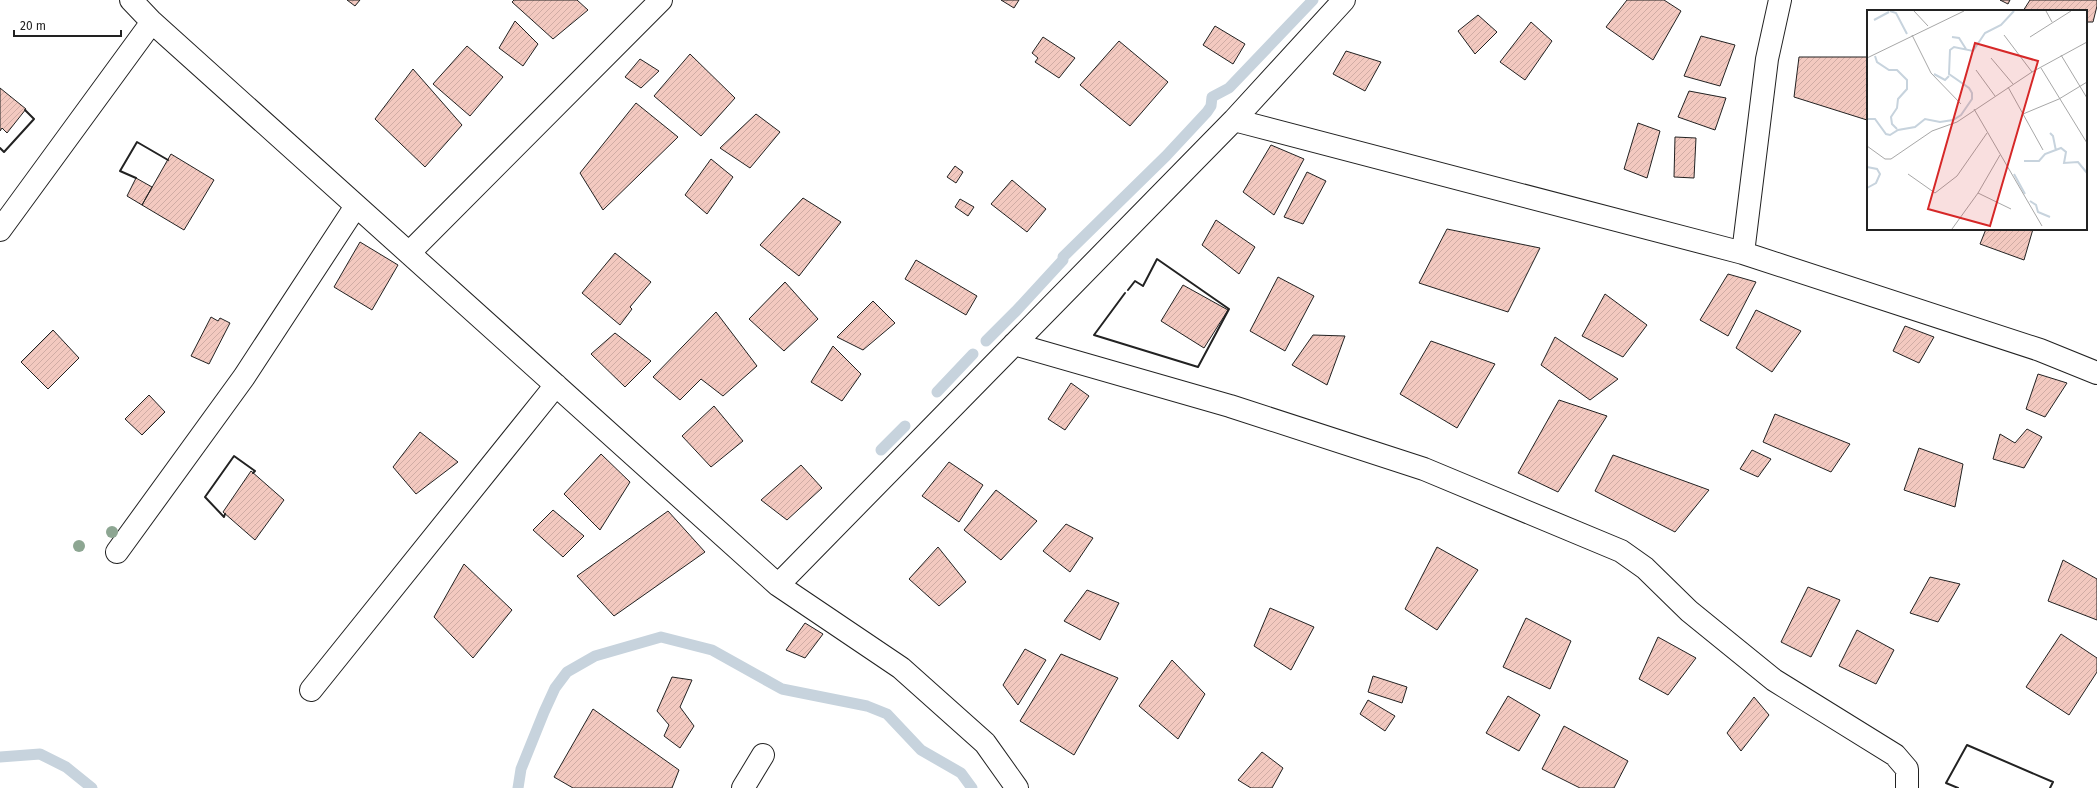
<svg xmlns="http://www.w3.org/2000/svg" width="2097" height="788" viewBox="0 0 2097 788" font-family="'Fira Sans',sans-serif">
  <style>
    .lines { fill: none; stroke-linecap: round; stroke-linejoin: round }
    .stream { stroke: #c7d3dd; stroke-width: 11 }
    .building { fill: url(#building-hatch); stroke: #222 }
    .minor-casing { stroke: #222; stroke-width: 24 }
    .minor { stroke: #fff; stroke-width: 22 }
    .wall { stroke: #222; stroke-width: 2 }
    .tree { fill: #8da692 }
    .inset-river { fill: none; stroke: #c7d3dd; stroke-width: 2 }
    .inset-road { fill: none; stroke: #a7a7a7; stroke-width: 1 }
    .view { fill: #d62828; fill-opacity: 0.15; stroke: #d62828; stroke-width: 2 }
    .inset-edge { fill: none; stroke: #222; stroke-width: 2 }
  </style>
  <defs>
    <pattern id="building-hatch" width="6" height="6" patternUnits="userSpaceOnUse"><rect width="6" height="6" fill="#f3c9c0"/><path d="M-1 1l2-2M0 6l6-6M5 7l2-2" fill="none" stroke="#d0aca5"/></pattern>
  </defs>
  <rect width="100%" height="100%" fill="#fff"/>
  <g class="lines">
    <path class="stream" d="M986,341L1016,311L1063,260V257L1166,156L1207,112L1211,106L1212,97L1229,88L1313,0
      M937,392L973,354
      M881,450L905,426
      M0,757L40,754L66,767L92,788
      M518,788L521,769L544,712L555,688L567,672L595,656L661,637L712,650L782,689L867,706L887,714L921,750L961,773L972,788"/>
  </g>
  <path class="building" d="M347,0H360L355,6Z
    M514,0H577L588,10L553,39L512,2Z
    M1001,0H1019L1014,8Z
    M1627,0H1664L1681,11L1653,60L1606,27Z
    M2000,0H2010L2008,4Z
    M2030,0H2097V6L2093,22H2086V11H2023Z
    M1478,15L1497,32L1475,54L1458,31Z
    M515,21L538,44L523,66L499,48Z
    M1531,22L1552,41L1525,80L1500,62Z
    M1215,26L1245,44L1233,64L1203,45Z
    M1701,36L1735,45L1720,86L1684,76Z
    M1043,37L1075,58L1059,78L1035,62L1038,58L1032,53Z
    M1119,41L1168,82L1130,126L1080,85Z
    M467,46L503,77L470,116L433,84Z
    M1346,51L1381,62L1365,91L1333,74Z
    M690,54L735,98L701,136L654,96Z
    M1799,57H1868L1867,120L1794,97Z
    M640,59L659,71L641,88L625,77Z
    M413,69L462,125L425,167L375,119Z
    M0,88L26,109L7,133L2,128L0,131Z
    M1689,91L1726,98L1715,130L1678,117Z
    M636,103L678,137L603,210L580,173Z
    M756,114L780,132L750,168L720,148Z
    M1638,123L1660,131L1647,178L1624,169Z
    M1675,137L1696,138L1694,178L1674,177Z
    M1271,145L1304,159L1274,215L1243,192Z
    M171,154L214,180L184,230L142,205Z
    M711,159L733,177L707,214L685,195Z
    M955,166L963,172L956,183L947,177Z
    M1307,172L1326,181L1303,224L1284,217Z
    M136,178L152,187L142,205L127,196Z
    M1012,180L1046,209L1027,232L991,204Z
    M803,198L841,222L799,276L760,245Z
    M960,199L974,207L968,216L955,207Z
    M1216,220L1255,247L1239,274L1202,245Z
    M1447,229L1540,248L1508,312L1419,283Z
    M1986,229H2033L2024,260L1980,244Z
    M360,242L398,265L372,310L334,287Z
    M615,253L651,282L630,307L632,309L620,325L582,293Z
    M916,260L977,296L966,315L905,279Z
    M1728,274L1756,282L1728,336L1700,320Z
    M1278,277L1314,296L1285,351L1250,331Z
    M785,282L818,319L784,351L749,319Z
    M1183,285L1228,310L1204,348L1161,321Z
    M1605,294L1647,325L1623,357L1582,336Z
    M873,301L895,323L863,350L837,337Z
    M1756,310L1801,331L1772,372L1736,348Z
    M716,312L757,366L723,396L701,379L680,400L653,377Z
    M211,317L218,321L220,318L230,323L209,364L191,356Z
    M1905,326L1934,337L1919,363L1893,351Z
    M53,330L79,358L48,389L21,362Z
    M615,333L651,361L625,387L591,354Z
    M1313,335L1345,336L1327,385L1292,365Z
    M1555,337L1618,379L1590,400L1541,365Z
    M1431,341L1495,364L1457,428L1400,394Z
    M833,346L861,374L842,401L811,382Z
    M2038,374L2067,383L2045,417L2026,409Z
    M1071,383L1089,396L1065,430L1048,419Z
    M149,395L165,412L142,435L125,419Z
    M1559,400L1607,416L1558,492L1518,473Z
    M714,406L743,441L711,467L682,436Z
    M1775,414L1850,444L1831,472L1763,442Z
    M2027,429L2042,437L2024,468L1993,459L2000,434L2015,443Z
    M420,432L458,462L416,494L393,467Z
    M1919,448L1963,464L1955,507L1904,490Z
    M1752,450L1771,459L1758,477L1740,469Z
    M601,454L630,482L600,530L564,494Z
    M1613,455L1709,490L1675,532L1595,491Z
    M949,462L983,485L959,522L922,496Z
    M801,465L822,488L787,520L761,500Z
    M251,471L284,500L255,540L223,512Z
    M996,490L1037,521L1001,560L964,530Z
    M553,510L584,536L563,557L533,530Z
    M668,511L705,552L614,616L577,576Z
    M1066,524L1093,538L1070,572L1043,551Z
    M938,547L966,582L939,606L909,579Z
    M1437,547L1478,570L1437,630L1405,609Z
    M2063,560L2097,579V620L2048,601Z
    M464,564L512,610L473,658L434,617Z
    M1930,577L1960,584L1938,622L1910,613Z
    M1808,587L1840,600L1811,657L1781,642Z
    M1087,590L1119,603L1100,640L1064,621Z
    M1270,608L1314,627L1291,670L1254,646Z
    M1526,618L1571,641L1550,689L1503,667Z
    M805,623L823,634L805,658L786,650Z
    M1857,630L1894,650L1876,684L1839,666Z
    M2061,634L2097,658V672L2069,715L2026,687Z
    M1658,637L1696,658L1668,695L1639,679Z
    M1025,649L1046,660L1018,705L1003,685Z
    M1061,654L1118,678L1074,755L1020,721Z
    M1172,660L1205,694L1178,739L1139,706Z
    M1373,676L1407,687L1402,703L1368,692Z
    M672,677L692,680L680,707L694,726L680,748L664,736L669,725L657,711Z
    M1508,696L1540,715L1519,751L1486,733Z
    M1754,697L1769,715L1741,751L1727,733Z
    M1368,700L1395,716L1385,731L1360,714Z
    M593,709L679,770L672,788H573L554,777Z
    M1564,726L1628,761L1614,788H1580L1542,769Z
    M1262,752L1283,768L1272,788H1251L1238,780Z"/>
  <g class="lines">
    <g class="minor-casing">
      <path id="minor" d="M131,0L152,22L778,585L901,668L985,743L1017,788
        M1234,120L1743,253L2040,350L2097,373
        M0,230L152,22
        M409,253L661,0
        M1743,253L1767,59L1780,0
        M1014,344L1230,406L1424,469L1621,551L1645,568L1689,611L1774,680L1895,755L1907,769V788
        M117,552L244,377L356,206
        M778,585L1234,120L1344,0
        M311,690L556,385
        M743,788L763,755"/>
    </g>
    <use href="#minor" class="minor"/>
    <path class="wall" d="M0,148L4,152L34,119L25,110
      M136,178L120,171L137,142L168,160
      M1125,293L1094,335L1198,367L1229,309L1157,259L1143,286L1135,281L1128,290
      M225,514L224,517L205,497L234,456L255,471L253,473
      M1958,788L1946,783L1967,745L2053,782L2050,788"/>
  </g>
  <g class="tree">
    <circle cx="112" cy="532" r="6"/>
    <circle cx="79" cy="546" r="6"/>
  </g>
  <g transform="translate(1867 10)">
    <rect width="220" height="220" fill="#fff"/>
    <path class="inset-river" d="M23,1L29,3L40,24M7,10L22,2M85,27L92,28L99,39M8,46L10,52L22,60H30L40,70V79L31,89L30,98L24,107L25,114L30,119M67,64L78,70L82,66M0,109H8L19,124L23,125L31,120L48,117L58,109L73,112L86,110L94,105L105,89V83L102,78L82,64L83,40L87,37L106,41L118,23L134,15L147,1M183,123L186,126L189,141M157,151H172L178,144L194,138L199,142L197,153L211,152L220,163M0,157L10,159L13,164L9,173L0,178M147,164L158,184M163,191L169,195L171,202L183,207"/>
    <path class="inset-road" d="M47,1L61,16M179,1L185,12M45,25L64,63L94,94M137,25L165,62M163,27L204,1M194,45L220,88M0,48L97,1M124,48L146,74M174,58L220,133M109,60L128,86M141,77L176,140M107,99L175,216M156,104L192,89L220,72M0,136L18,149H24L65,121L90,112L165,62L220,32M41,164L68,183L90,166L120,123M111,183L144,199M85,219L111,183L133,145"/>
    <path class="view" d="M108,33L171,51L123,216L61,199Z"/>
    <rect width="220" height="220" class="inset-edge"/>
  </g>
  <path d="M14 30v6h107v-6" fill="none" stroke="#222222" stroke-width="2"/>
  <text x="20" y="30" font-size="12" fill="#222222" stroke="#ffffff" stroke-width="3" paint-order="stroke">20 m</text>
</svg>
